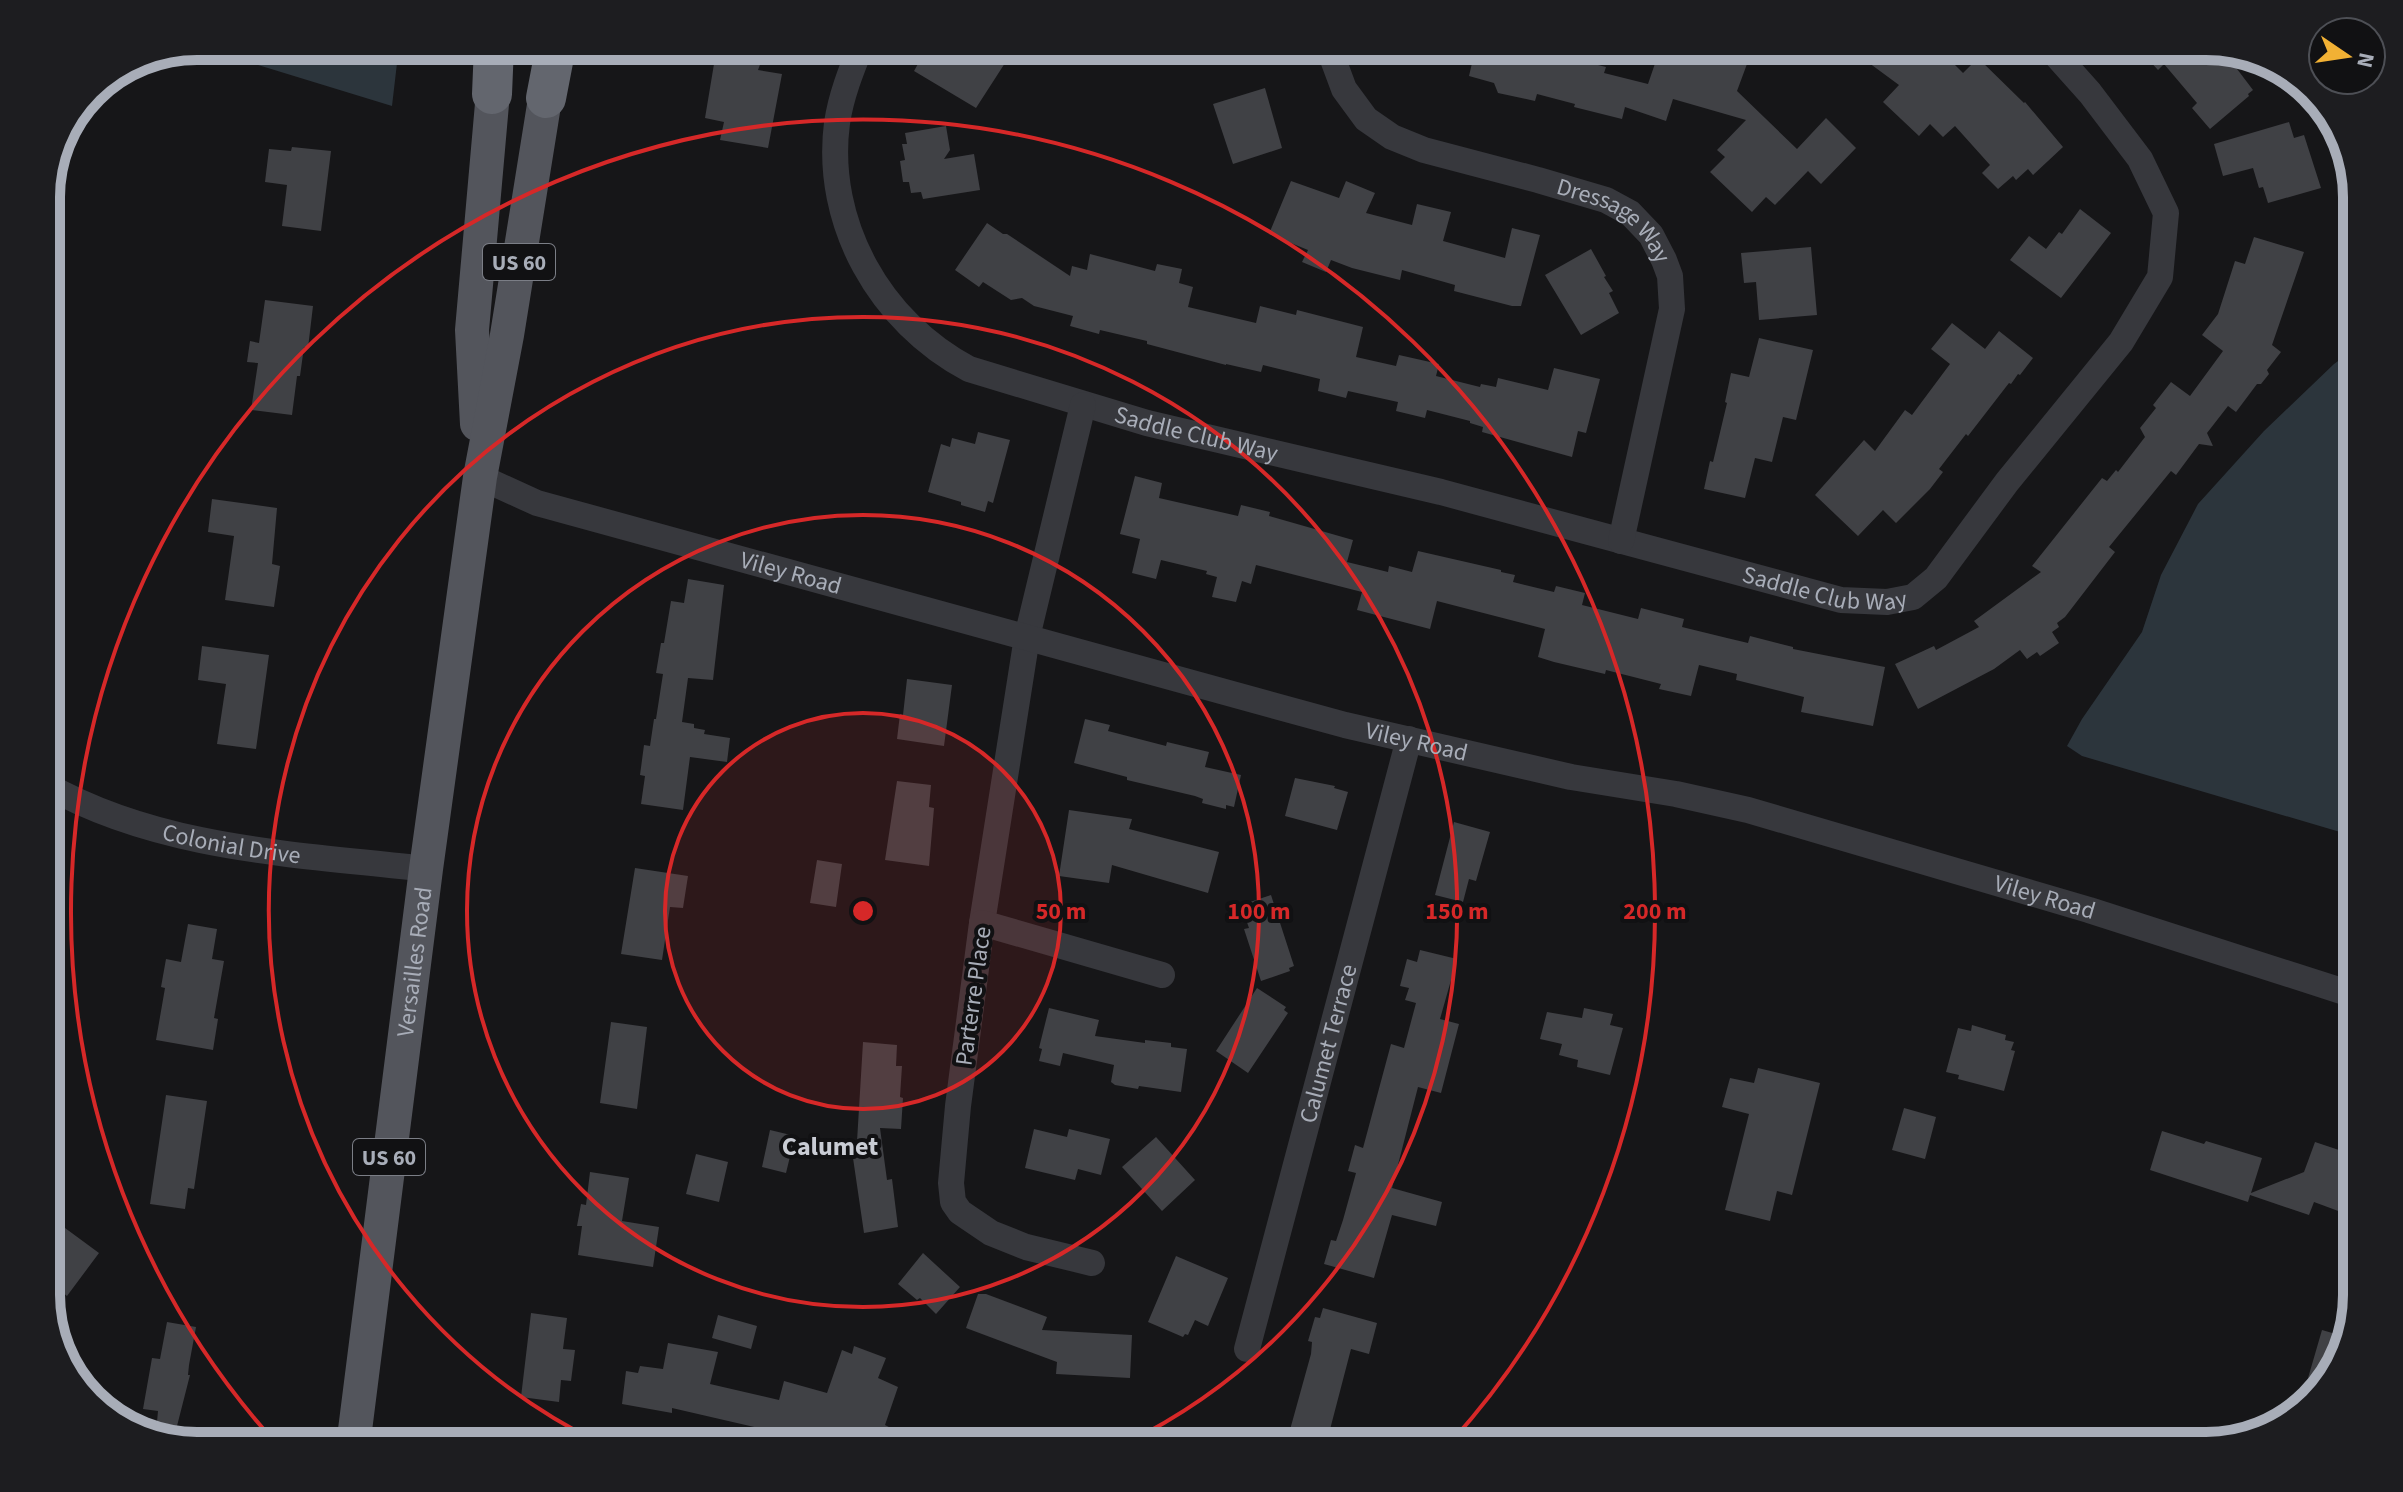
<svg xmlns="http://www.w3.org/2000/svg" width="2403" height="1492" viewBox="0 0 2403 1492" font-family="'Source Sans 3',sans-serif">
  <style>
    .water { fill: #2c353c }
    .building { fill: #404145 }
    .lines { fill: none; stroke-linecap: round; stroke-linejoin: round }
    .minor { stroke: #37383d; stroke-width: 26 }
    .major { stroke: #53555c; stroke-width: 34 }
    .highway { stroke: #63666e; stroke-width: 40 }
    .ring { fill: none; stroke: #d62828; stroke-width: 4 }
    .labels { text-anchor: middle; stroke-width: 8; stroke-linejoin: round; paint-order: stroke }
    .shield { fill: #111113; stroke: #7b7e86; stroke-width: 2 }
    .shield-label { font-size: 22px; font-weight: bold; fill: #a8adb8 }
    .street-label { font-size: 24px; fill: #a8adb8; stroke: #111113 }
    .neighbourhood-label { font-size: 26px; font-weight: bold; fill: #c9ccd4; stroke: #111113 }
    .rim { fill: none; stroke: #a8adb8; stroke-width: 10 }
    .centre { fill: #d62828; stroke: #111113; stroke-width: 4 }
    .ring-label { font-size: 24px; text-anchor: middle; font-weight: bold; fill: #d62828; stroke: #111113; stroke-width: 8; stroke-linejoin: round; paint-order: stroke }
  </style>
  <rect width="100%" height="100%" fill="#161618"/>
  <path class="water" d="M202,46H399L392,106L202,48Z
    M2357,347V837L2082,756L2067,746L2082,719L2142,632L2161,575L2198,504L2264,431L2334,364Z"/>
  <path class="building" d="M717,46H767L758,70L782,74L768,148L720,140L724,122L705,118Z
    M928,46H1016L976,108L914,71Z
    M1476,46H1522L1521,50L1574,63V62L1585,64L1586,62L1606,67L1604,73L1648,84L1661,46H1724L1742,53L1747,64L1737,91L1797,149L1826,118L1856,148L1821,184L1808,171L1775,205L1766,197L1752,212L1710,172L1725,157L1717,150L1746,120L1673,99L1666,121L1625,107L1622,119L1574,107L1575,104L1537,94L1535,101L1498,93L1494,83L1469,76Z
    M1846,46H1936L1963,73L1978,58L2024,103L2025,102L2063,147L2033,175L2028,169L2016,180L2013,176L1998,189L1982,173L1990,165L1955,126L1943,137L1930,124L1919,136L1883,102L1899,85Z
    M2136,46H2206L2238,55L2231,61L2253,90L2248,94L2249,96L2210,129L2192,108L2197,103L2164,64L2158,70Z
    M1265,88L1282,148L1233,164L1213,104Z
    M2289,122L2294,138L2304,135L2321,188L2268,203L2263,187L2259,188L2253,168L2223,176L2214,144Z
    M946,126L950,150L944,159L974,154L980,190L923,199L921,192L911,193L909,182H903L900,161L905,160L902,144H907L905,133Z
    M292,147L331,151L321,231L282,226L287,185L265,182L269,149L291,151Z
    M1291,181L1339,198L1346,181L1375,193L1366,213L1412,225L1417,204L1451,212L1443,241L1505,258L1512,228L1540,235L1521,306H1512L1454,291L1455,285L1402,270L1400,280L1352,268L1331,260L1326,272L1302,262L1308,250L1269,234Z
    M2080,209L2111,233L2061,298L2010,260L2029,236L2046,249L2059,232L2062,234Z
    M987,223L1003,234H1007L1070,276L1072,266L1087,270L1090,254L1155,271L1157,264L1182,269L1179,283L1193,287L1188,307L1256,323L1260,306L1296,315L1297,310L1363,327L1356,357L1396,366L1399,355L1439,364L1436,376L1480,387L1481,384L1496,387L1498,378L1548,390L1554,368L1600,379L1586,433L1578,431L1572,457L1482,432L1483,427L1470,423V421L1427,410L1425,418L1396,411L1398,402L1348,391L1346,398L1318,391L1320,379L1263,365L1261,372L1226,364V365L1147,344V341L1100,330L1099,334L1070,326L1073,316L1034,306L1022,298L1011,300L983,282L979,287L955,270Z
    M2254,237L2304,252L2272,345L2281,352L2267,370L2269,374L2261,384H2257L2236,412L2228,406L2207,433L2213,446L2199,444L2176,475L2171,471L2109,547L2115,552L2065,617L2057,623L2059,627L2052,632L2059,643L2040,656L2037,652L2027,659L2020,650L1994,669L1918,709L1895,664L1934,646L1936,650L1979,627L1974,621L2041,572L2032,566L2102,478L2107,481L2116,470L2118,472L2145,437L2140,428L2156,408L2153,405L2171,382L2190,396L2223,351L2202,335L2218,314L2235,261L2245,264Z
    M1811,247L1817,315L1759,320L1756,282L1744,283L1741,253Z
    M1591,249L1606,276L1604,277L1613,291L1609,293L1619,313L1581,335L1545,275Z
    M265,300L313,306L308,348L304,347L300,376H297L292,415L251,410L258,363L247,362L250,341L259,343Z
    M1952,323L1985,349L1999,331L2033,358L2020,375L2018,374L2011,384L2009,383L1968,436L1966,434L1939,469L1943,472L1930,489L1896,523L1883,510L1858,536L1815,495L1864,440L1875,451L1905,410L1912,415L1950,364L1931,349Z
    M1759,338L1813,350L1796,420L1783,417L1772,462L1755,458L1745,498L1704,489L1710,461L1713,462L1727,403L1725,402L1731,373L1749,377Z
    M978,432L1010,440L993,503L988,501L985,512L961,505V502L928,492L941,444L950,447L952,438L975,444Z
    M1135,476L1162,483L1159,498L1238,516L1241,505L1270,512L1269,516L1353,540L1347,562L1388,572L1389,566L1412,572L1418,551L1501,570V572L1515,575L1513,582L1554,592L1556,586L1585,593L1582,605L1638,619L1641,608L1684,619L1682,627L1727,638L1748,643L1750,636L1793,647V649L1885,667L1873,726L1801,712L1804,697L1736,680L1737,674L1699,665L1691,696L1659,689L1661,684L1606,670L1605,674L1554,662L1538,657L1545,629L1437,601L1430,629L1357,610L1362,592L1256,565L1251,584L1242,581L1236,602L1212,597L1217,577L1206,574L1207,571L1161,560L1156,579L1132,573L1140,539L1120,534Z
    M212,499L277,508L272,564L280,566L274,607L225,600L234,536L208,532Z
    M688,579L724,585L713,680L688,678L682,722L694,724V728L705,730L704,734L730,738L727,762L690,757L683,810L641,804L645,776L640,775L644,745L650,746L654,719H656L663,674L656,673L661,643H664L671,601L684,603Z
    M202,646L269,655L256,749L217,744L226,684L198,680Z
    M907,679L952,685L944,746L897,739L900,714L903,715Z
    M1085,719L1110,725L1108,731L1166,746L1167,742L1209,752L1205,767L1241,775L1234,807L1226,805V809L1202,803L1203,799L1195,796L1127,780V777L1074,763Z
    M1295,778L1335,786L1334,788L1348,792L1337,830L1285,816Z
    M897,781L931,785L929,807L934,808L929,866L885,860Z
    M1069,810L1132,819L1129,829L1219,852L1208,893L1112,865L1109,883L1059,876Z
    M1454,822L1490,832L1476,881L1469,879L1463,902L1435,895Z
    M817,860L842,864L836,907L810,903Z
    M635,868L688,876L683,908L670,907L662,960L621,954Z
    M1271,895L1294,966L1289,968L1290,971L1261,981L1244,929L1249,928L1241,905Z
    M188,924L217,929L212,959L224,961L214,1018L218,1019L213,1050L156,1040L165,988L161,987L166,959L181,962Z
    M1420,950L1457,959L1440,1019L1459,1024L1441,1093L1418,1087L1392,1188L1442,1202L1436,1226L1392,1215L1374,1278L1324,1264L1331,1240L1336,1241L1343,1220L1356,1173L1348,1171L1355,1145L1363,1148L1391,1044L1404,1048L1416,1003L1405,1000L1409,988L1400,986L1407,959L1417,962Z
    M1257,988L1286,1007L1284,1010L1288,1013L1248,1073L1216,1051Z
    M1049,1008L1099,1020L1095,1036L1145,1043V1040L1171,1043V1047L1187,1049L1181,1092L1139,1086L1138,1089L1115,1085L1111,1082L1114,1065L1063,1053L1060,1066L1039,1061L1042,1049L1039,1048Z
    M1584,1008L1613,1014L1610,1025L1623,1028L1610,1075L1577,1067L1578,1060L1559,1055L1562,1044L1540,1039L1547,1012L1582,1018Z
    M611,1022L647,1027L637,1109L600,1103Z
    M1972,1025L2006,1035L2005,1040L2014,1042L2011,1050L2015,1051L2004,1091L1958,1079L1959,1075L1946,1072L1958,1028L1971,1031Z
    M863,1042L897,1045L896,1066H902L900,1097L903,1098L901,1129L880,1128L887,1180L892,1179L898,1227L864,1233L853,1158H856Z
    M1758,1068L1820,1083L1792,1195L1777,1191L1770,1221L1725,1210L1749,1114L1722,1107L1730,1078L1754,1083Z
    M166,1095L207,1101L194,1189L188,1188L185,1209L150,1204Z
    M1904,1108L1936,1117L1925,1159L1892,1150Z
    M1034,1129L1067,1137L1069,1129L1110,1139L1101,1175L1078,1169L1075,1180L1025,1168Z
    M770,1130L795,1136L786,1173L762,1167Z
    M2162,1131L2204,1144L2206,1141L2262,1158L2251,1193L2304,1172L2315,1142L2357,1156V1214L2342,1209L2341,1212L2314,1202L2309,1215L2250,1195L2248,1202L2150,1170Z
    M1156,1137L1195,1180L1162,1211L1122,1167Z
    M696,1154L728,1162L719,1202L686,1194Z
    M590,1172L629,1178L622,1221L659,1227L653,1267L578,1255L582,1226H577L581,1204L586,1205Z
    M46,1214L99,1253L67,1296L46,1280Z
    M923,1253L960,1287L936,1314L920,1298L917,1300L898,1284Z
    M1176,1256L1228,1278L1208,1326L1195,1320L1188,1335L1185,1334L1183,1337L1148,1322Z
    M978,1294H986L1047,1317L1042,1330L1132,1335L1130,1378L1056,1374L1057,1362L966,1328Z
    M1323,1308L1377,1323L1369,1354L1351,1349L1327,1441L1314,1437L1312,1444L1288,1437L1311,1354L1312,1342L1308,1341L1315,1317L1320,1318Z
    M531,1313L567,1318L563,1349L575,1350L571,1381L561,1380L559,1402L521,1397Z
    M718,1315L757,1326L751,1349L712,1338Z
    M167,1322L196,1327L189,1365L188,1375H190L177,1426L157,1422L158,1411L143,1409L152,1358L160,1359Z
    M2322,1330L2346,1337L2336,1371L2299,1409Z
    M668,1343L718,1352L710,1384L779,1400L784,1381L827,1393L842,1350L852,1354L854,1346L886,1358L878,1378L898,1387L885,1425L926,1446H808L784,1437L785,1434L672,1408V1413L622,1404L626,1371L638,1373L640,1366L663,1369Z"/>
  <g class="lines">
    <g class="minor">
      <path id="s1" d="M861,46C851,71 841,96 837,123C824,223 880,322 969,369L1147,423L1441,492L1841,600L1887,602L1913,597L1936,578L2007,482L2121,342L2160,277L2166,213L2140,159L2090,93L2048,46"/>
      <path id="s2" d="M1328,46L1344,89L1366,119L1392,137L1424,150L1538,180L1606,200L1630,213L1651,235L1664,260L1670,276L1672,309L1621,541"/>
      <path d="M1083,405L1027,637L982,923L958,1106L951,1183L953,1202L960,1212L991,1233L1026,1247L1092,1263"/>
      <path id="s3" d="M480,477L537,503L1345,725L1571,777L1676,794L1748,810L2089,910L2357,996"/>
      <path id="s4" d="M46,785C161,850 298,854 426,869"/>
      <path d="M982,923L1162,975"/>
      <path id="s5" d="M1247,1349L1409,739"/>
    </g>
    <g class="major">
      <path d="M477,424L472,330L495,70"/>
      <path id="s6" d="M353,1446L426,869L480,477L507,335L549,74"/>
    </g>
    <path class="highway" d="M492,94L494,46
      M546,98L556,46"/>
  </g>
  <circle cx="863" cy="911" r="198" fill="#d62828" fill-opacity=".12"/>
  <g class="ring">
    <circle cx="863" cy="911" r="198"/>
    <circle cx="863" cy="911" r="396"/>
    <path d="M603 1445A594 594 0 1 1 1123 1445"/>
    <path d="M274 1441A792 792 0 1 1 1452 1441"/>
  </g>
  <g class="labels">
    <g class="shield">
      <rect x="483" y="244" width="72" height="36" rx="6"/>
      <rect x="353" y="1139" width="72" height="36" rx="6"/>
    </g>
    <g class="shield-label">
      <text x="519" y="270">US 60</text>
      <text x="389" y="1165">US 60</text>
    </g>
    <g class="street-label">
      <text dy="8" stroke="none"><textPath href="#s2" startOffset="356">Dressage Way</textPath></text>
      <text dy="8" stroke="none"><textPath href="#s1" startOffset="614">Saddle Club Way</textPath></text>
      <text dy="8" stroke="none"><textPath href="#s3" startOffset="326">Viley Road</textPath></text>
      <text dy="8" stroke="none"><textPath href="#s1" startOffset="1262">Saddle Club Way</textPath></text>
      <text dy="8" stroke="none"><textPath href="#s3" startOffset="974">Viley Road</textPath></text>
      <text dy="8" stroke="none"><textPath href="#s4" startOffset="196">Colonial Drive</textPath></text>
      <text dy="8" stroke="none"><textPath href="#s3" startOffset="1622">Viley Road</textPath></text>
      <text dy="8" stroke="none"><textPath href="#s6" startOffset="488">Versailles Road</textPath></text>
      <text transform="translate(973 996) rotate(-82)" y="8">Parterre Place</text>
      <text dy="8" stroke="none"><textPath href="#s5" startOffset="316">Calumet Terrace</textPath></text>
    </g>
    <g class="neighbourhood-label">
      <text x="830" y="1155">Calumet</text>
    </g>
  </g>
  <path d="M0 0H2403V1492H0ZM197 60H2206A137 137 0 0 1 2343 197V1295A137 137 0 0 1 2206 1432H197A137 137 0 0 1 60 1295V197A137 137 0 0 1 197 60Z" fill="#1d1d20" fill-rule="evenodd"/>
  <path class="rim" d="M197 60H2206A137 137 0 0 1 2343 197V1295A137 137 0 0 1 2206 1432H197A137 137 0 0 1 60 1295V197A137 137 0 0 1 197 60Z"/>
  <circle cx="863" cy="911" r="12" class="centre"/>
  <g class="ring-label">
    <text x="1061" y="919">50 m</text>
    <text x="1259" y="919">100 m</text>
    <text x="1457" y="919">150 m</text>
    <text x="1655" y="919">200 m</text>
  </g>
  <g transform="translate(2347 56) rotate(103)"><circle r="38" fill="#111113" stroke="#4d4f55" stroke-width="2"/>
  <path d="M0-6L14 30L0 20L-14 30Z" fill="#f2b134"/>
  <text y="-12" font-size="22" font-weight="bold" text-anchor="middle" fill="#a8adb8">N</text>
  </g>
</svg>
